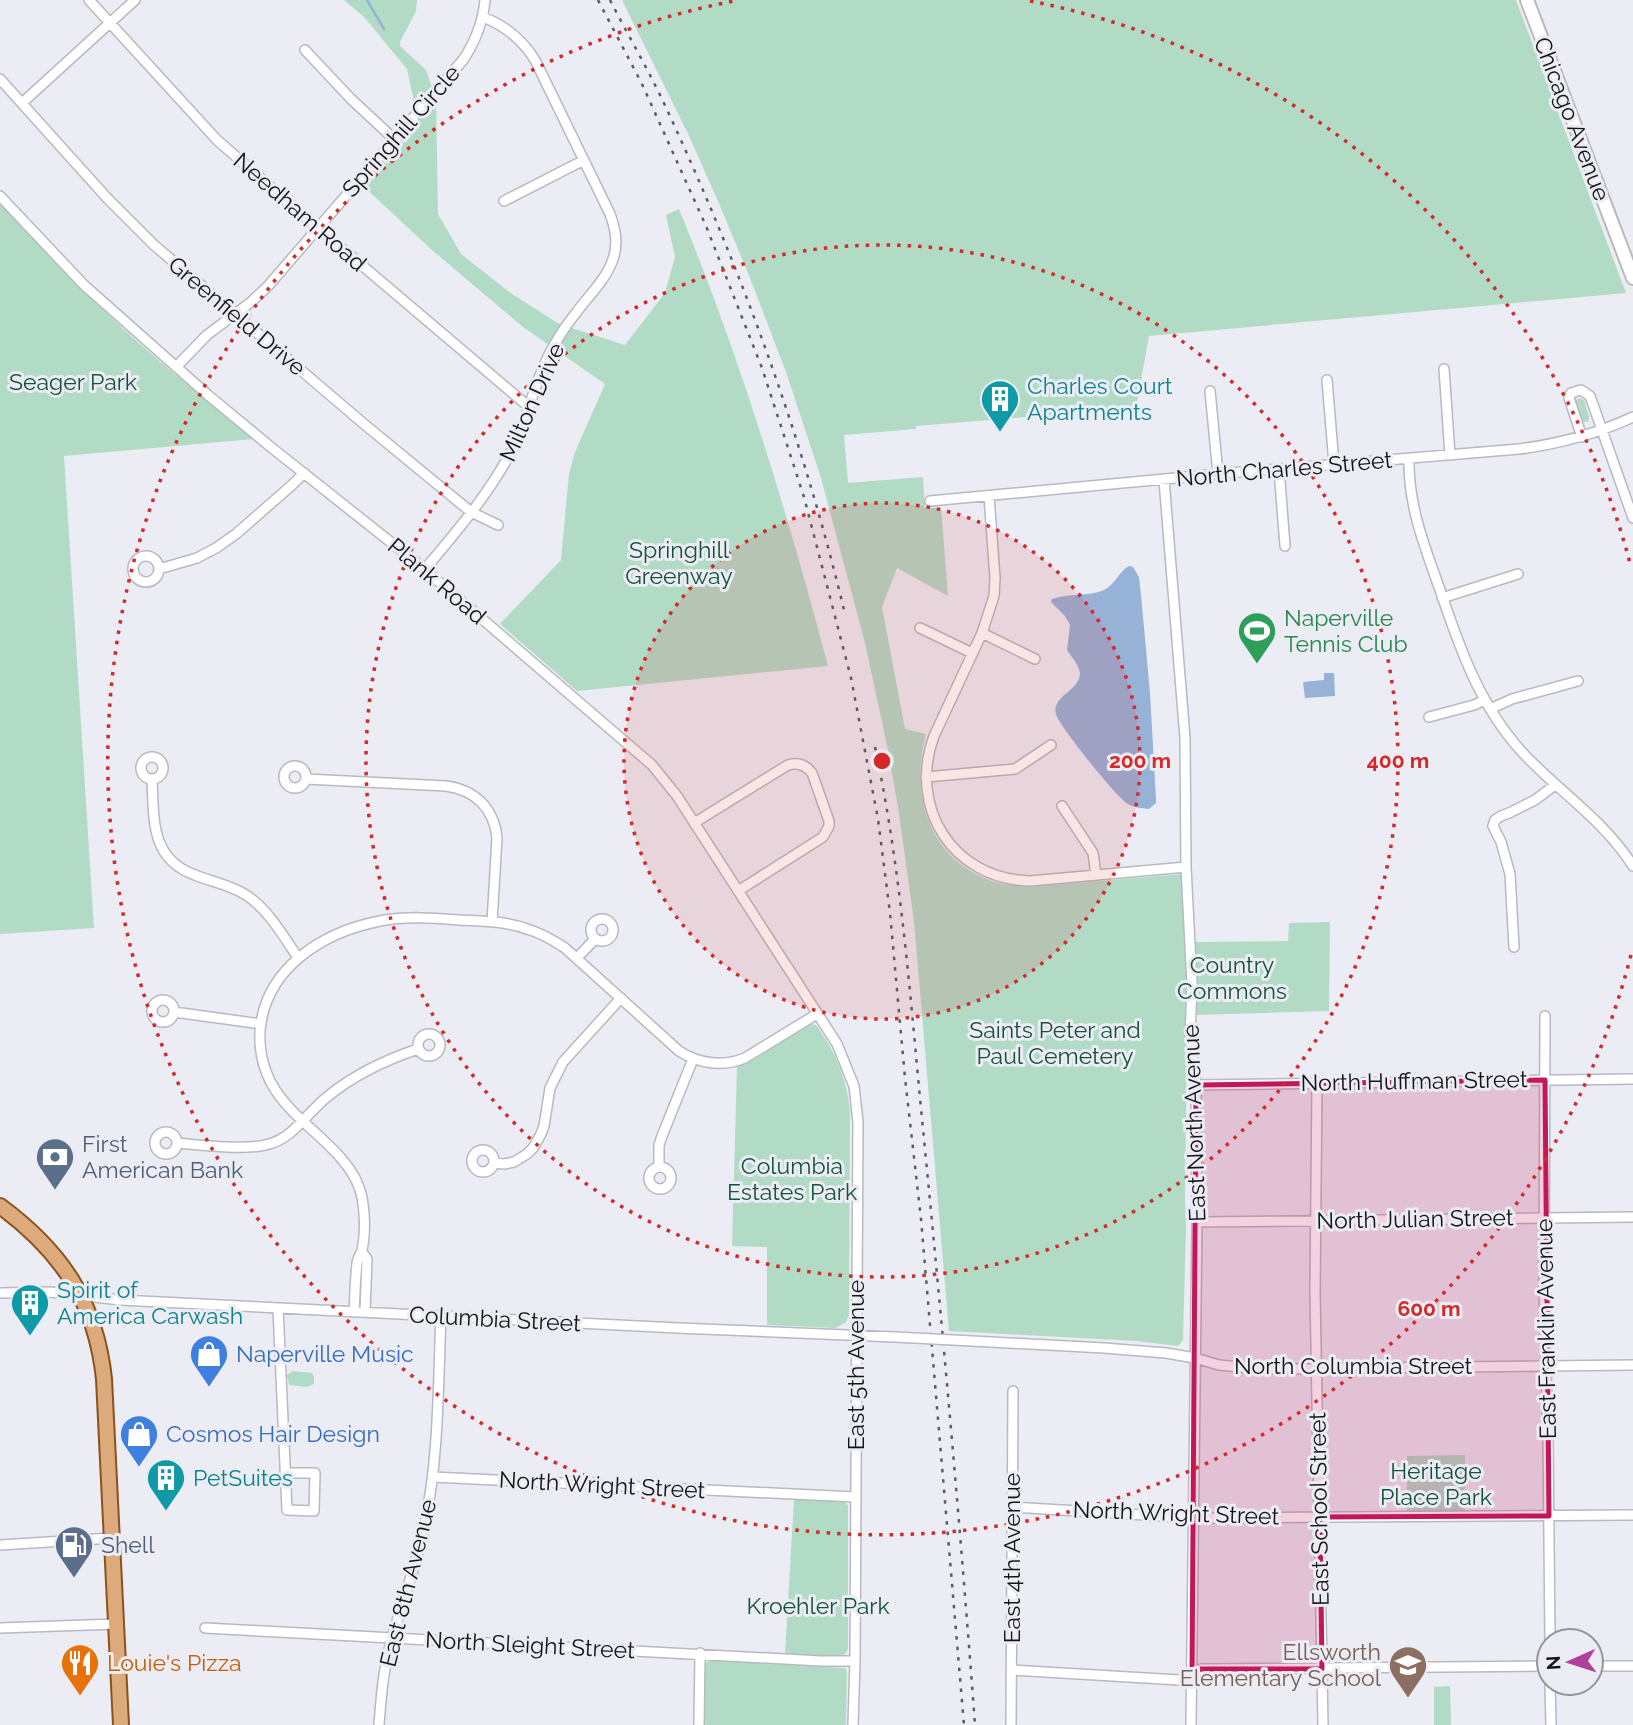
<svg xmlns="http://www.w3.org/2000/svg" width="1633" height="1725" viewBox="0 0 1633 1725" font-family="Raleway,sans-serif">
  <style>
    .green { fill: #b2dbc6 }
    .water { fill: #97b2d7 }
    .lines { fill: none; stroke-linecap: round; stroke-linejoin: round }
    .stream { stroke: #97b2d7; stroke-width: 2.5 }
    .street-casing { stroke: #b8b9c1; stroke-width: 12 }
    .secondary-casing { stroke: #b8b9c1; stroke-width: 16 }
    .primary-casing { stroke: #89521f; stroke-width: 18 }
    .street { stroke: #fff; stroke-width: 9 }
    .secondary { stroke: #fff; stroke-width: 12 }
    .primary { stroke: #ddab7b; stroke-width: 14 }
    .rail { stroke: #5b5c60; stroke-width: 2.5; stroke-dasharray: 3.5 7; stroke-linecap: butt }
    .street-bridge-casing { stroke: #b8b9c1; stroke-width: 12; stroke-linecap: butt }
    .street-bridge { stroke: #fff; stroke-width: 9 }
    .marked { fill: #c2185b; fill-opacity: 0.2; stroke: #c2185b; stroke-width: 5; stroke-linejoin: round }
    .ring { fill: none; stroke: #d62828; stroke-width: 3.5; stroke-dasharray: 3.5 7 }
    .labels { text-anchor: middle; stroke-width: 6; stroke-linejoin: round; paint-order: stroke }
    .street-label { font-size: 23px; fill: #151518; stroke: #ebecf4 }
    .park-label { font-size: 23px; fill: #15523a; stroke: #ebecf4 }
    .culture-label { font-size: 23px; fill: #0d838f; stroke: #ebecf4; text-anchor: start }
    .leisure-label { font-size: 23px; fill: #27864d; stroke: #ebecf4; text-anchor: start }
    .service-label { font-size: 23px; fill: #4e5e75; stroke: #ebecf4; text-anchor: start }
    .shop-label { font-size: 23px; fill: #366cbe; stroke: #ebecf4; text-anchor: start }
    .education-label { font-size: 23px; fill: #785e54; stroke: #ebecf4; text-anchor: end }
    .food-label { font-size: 23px; fill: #c56008; stroke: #ebecf4; text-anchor: start }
    .centre { fill: #d62828; stroke: #ebecf4; stroke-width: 3.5 }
    .ring-label { font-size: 21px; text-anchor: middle; font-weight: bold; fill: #d62828; stroke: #ebecf4; stroke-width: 6; stroke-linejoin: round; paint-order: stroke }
  </style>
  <rect width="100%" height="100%" fill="#ebecf4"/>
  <path class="green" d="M344,0H417L416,11L400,42V46L426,70L436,99L438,214L461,254L512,294L559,324L625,345L665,293L675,257L666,215L679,209C740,357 787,511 828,666L577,691L500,624L561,560L569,474L575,452L605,384L523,327L432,250L362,185L418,120L407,69L365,18Z
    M622,0H1516L1626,293L1149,336L1136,408L916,426V429L844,435L848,483L923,477L925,508L941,507L948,596L897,568L882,607L905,729L926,734C909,795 930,862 995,882C1006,885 1017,886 1028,887L1183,874L1189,980L1186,1109L1185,1197L1186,1227L1183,1340L1178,1346L1136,1341L949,1331L914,921L898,807L887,745L865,643L821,478L786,372L750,278L718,201L689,136Z
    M0,202C42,248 85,294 131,336C171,372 212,405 254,439L64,456L94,928L0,934Z
    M1579,398L1584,400L1589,417L1588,422H1584C1578,419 1574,406 1576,400Z
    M1330,922L1329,1011L1195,1015V942L1288,941L1289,923Z
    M811,1024L816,1025C836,1052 847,1079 850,1112L849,1315L846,1322L836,1328L767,1325V1247L732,1246L737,1067L755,1059Z
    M293,1371L312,1373L314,1377V1384L307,1387L289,1385L287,1375Z
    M1465,1455V1513L1407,1514V1456Z
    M794,1499L842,1500L848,1505V1649L845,1654L839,1656L785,1654Z
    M711,1660L845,1668L847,1671L846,1725H705L703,1709L704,1664Z
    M1450,1686L1451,1725H1434V1687Z"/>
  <path class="water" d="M1129,566L1133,567L1139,577L1141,595L1150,693L1156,799V803L1149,809C1142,808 1134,808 1128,804C1117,798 1059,726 1056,714C1051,696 1080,691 1080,673C1079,665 1071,656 1067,650L1070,625L1065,616L1051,602L1052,599C1068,593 1088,597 1104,590C1115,585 1119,571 1129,566Z
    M1324,673H1334L1335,696L1305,698L1303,682L1324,680Z"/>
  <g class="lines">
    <path class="stream" d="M367,0L384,29"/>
    <g class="street-casing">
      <path id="street" d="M89,0L217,140L318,228L529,407
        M305,50L351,99L394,139
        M0,79L107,198L154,245L364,424L471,512L498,525
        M22,103L135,0
        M0,196L84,285L208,395L272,448L417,563L652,765L677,796L837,1044L854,1086L858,1122L855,1661L853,1725
        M504,201L584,160
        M176,367L207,335L251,302L268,286L463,60C475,42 483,22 485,0
        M1444,369L1450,455
        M1327,380L1334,464
        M1210,391L1218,474
        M1582,437L1569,398L1571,393L1581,390L1590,396L1633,518
        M1409,459C1408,504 1424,545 1439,587C1459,646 1479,705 1522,752C1558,791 1604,820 1633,866
        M1279,469L1285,546
        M1164,480L1185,738L1186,867L1192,984L1190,1040L1196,1085L1197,1222L1191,1725
        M989,496L995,578L994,596L982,633L934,736C908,807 952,879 1030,881L1186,867
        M930,501L1218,474L1519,449C1559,444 1596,434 1633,417
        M133 569a13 13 0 1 1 26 0a13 13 0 1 1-26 0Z
        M159,569L197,558L216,548L236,534L292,485L304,473
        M425,569C457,531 490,493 513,448C528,416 535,380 552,349C559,336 567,324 576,313C589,295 608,278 614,256C618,241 615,228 610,214L535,60C522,39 506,26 483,17
        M1442,598L1518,574
        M920,628L972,653
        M982,633L1035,659
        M1490,709L1512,699L1578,681
        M1429,717L1474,705L1485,700
        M141 768a11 11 0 1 1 22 0a11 11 0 1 1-22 0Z
        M284 777a11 11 0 1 1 22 0a11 11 0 1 1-22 0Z
        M926,777L1015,769L1051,745
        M152,779C154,819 150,859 195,875C212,882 231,885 246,895C267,908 285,938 298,958
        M306,779L446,786C475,790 494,808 497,838L492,922
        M1062,806L1093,853L1096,875
        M694,823L788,765C798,762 806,765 812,773L829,821V826L823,837L738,891
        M591 930a11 11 0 1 1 22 0a11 11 0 1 1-22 0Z
        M1514,947L1510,874L1501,842L1493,826L1495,820L1501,816L1509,813L1535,800L1555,785
        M577,958L595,939
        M152 1011a11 11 0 1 1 22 0a11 11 0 1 1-22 0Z
        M174,1012L261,1024
        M1545,1016L1544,1292L1548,1439L1550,1641
        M418 1045a11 11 0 1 1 22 0a11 11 0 1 1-22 0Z
        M1317,1082L1315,1292L1323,1725
        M1196,1085L1633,1079
        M155 1143a11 11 0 1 1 22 0a11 11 0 1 1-22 0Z
        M177,1143C201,1145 247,1151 269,1144C293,1138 308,1112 327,1097C355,1074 385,1060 418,1049
        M472 1161a11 11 0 1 1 22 0a11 11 0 1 1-22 0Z
        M494,1163L504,1164L514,1162L527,1154L533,1148L541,1134L544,1126L550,1088L563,1062L621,998
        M649 1178a11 11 0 1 1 22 0a11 11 0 1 1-22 0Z
        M659,1167V1145L662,1136L693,1059
        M1197,1222L1633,1217
        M362,1252L367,1259L365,1312
        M0,1293L50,1292L121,1300L678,1328L895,1337
        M278,1308L287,1510L314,1511L315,1473H286
        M354,1312C355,1296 355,1280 357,1264C357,1258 361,1255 362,1250C366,1232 365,1203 359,1187C345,1149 298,1125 276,1091C264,1073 259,1052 260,1031C265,968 323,932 380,921C406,916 433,918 459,920C482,921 505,921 527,929C541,933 553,940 565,948L679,1051C699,1064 723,1067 745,1058L817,1014
        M991,1342L1104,1348L1166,1353L1195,1358L1219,1365L1260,1369L1633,1365
        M433,1477L855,1497
        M1012,1507L1194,1518L1633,1515
        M0,1545L112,1538
        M0,1628L116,1624
        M205,1628L821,1661H855
        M1591,1666H1633
        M1012,1670L1179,1680L1201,1669L1549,1666
        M1550,1683L1551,1725
        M379,1725C381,1699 383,1671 390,1646C400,1606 416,1568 424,1528C439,1459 438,1387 441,1316
        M699,1725L700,1653
        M1011,1725L1013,1391"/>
    </g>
    <g class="secondary-casing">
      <path id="secondary" d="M1527,0L1633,278"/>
    </g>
    <g class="primary-casing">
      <path id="primary" d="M0,1206C61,1251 96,1302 104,1379L121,1725"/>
    </g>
    <use href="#street" class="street"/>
    <use href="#secondary" class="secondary"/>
    <use href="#primary" class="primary"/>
    <path class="rail" d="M598,0L642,84L706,226L762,368L804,497L851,678L878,819L890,913L905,1078L921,1219L964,1725
      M610,0C627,33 646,66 662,99C739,263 802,435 844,610
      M875,747C901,869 910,995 922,1119C942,1321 960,1523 975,1725"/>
    <g class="street-bridge-casing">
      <path id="street-bridge" d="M895,1337L991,1342"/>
    </g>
    <use href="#street-bridge" class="street-bridge"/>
  </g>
  <path class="marked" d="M1545,1080L1549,1516L1320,1517L1322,1669H1201L1192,1674L1196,1085Z"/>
  <circle cx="882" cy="761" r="258" fill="#d62828" fill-opacity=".12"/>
  <g class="ring">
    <circle cx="882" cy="761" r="258"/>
    <circle cx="882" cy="761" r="516"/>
    <path d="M1631 955A774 774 0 1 1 734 1M1030 1A774 774 0 0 1 1631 567"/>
  </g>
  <defs>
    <g id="building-pin" transform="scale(2.0125)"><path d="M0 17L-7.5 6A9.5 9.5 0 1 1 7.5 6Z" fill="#0f9aa8" stroke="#ebecf4"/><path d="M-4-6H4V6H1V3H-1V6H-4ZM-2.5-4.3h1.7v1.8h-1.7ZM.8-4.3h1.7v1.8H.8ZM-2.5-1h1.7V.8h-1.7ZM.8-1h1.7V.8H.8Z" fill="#fff"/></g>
    <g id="stadium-pin" transform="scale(2.0125)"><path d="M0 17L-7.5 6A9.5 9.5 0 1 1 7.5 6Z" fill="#2e9e5b" stroke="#ebecf4"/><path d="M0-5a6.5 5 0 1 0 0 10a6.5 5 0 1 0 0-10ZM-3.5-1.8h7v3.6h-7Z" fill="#fff"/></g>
    <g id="bank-pin" transform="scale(2.0125)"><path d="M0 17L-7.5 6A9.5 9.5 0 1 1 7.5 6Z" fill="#5c6f8a" stroke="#ebecf4"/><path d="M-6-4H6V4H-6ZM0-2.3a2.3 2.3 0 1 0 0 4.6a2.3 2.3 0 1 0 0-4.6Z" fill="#fff"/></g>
    <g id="shop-pin" transform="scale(2.0125)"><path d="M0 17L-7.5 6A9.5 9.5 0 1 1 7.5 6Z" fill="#3f7fe0" stroke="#ebecf4"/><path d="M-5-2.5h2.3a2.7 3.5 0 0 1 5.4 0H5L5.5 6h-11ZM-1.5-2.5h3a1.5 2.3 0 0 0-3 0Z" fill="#fff"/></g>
    <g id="fuel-pin" transform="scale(2.0125)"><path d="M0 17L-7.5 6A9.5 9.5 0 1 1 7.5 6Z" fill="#5c6f8a" stroke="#ebecf4"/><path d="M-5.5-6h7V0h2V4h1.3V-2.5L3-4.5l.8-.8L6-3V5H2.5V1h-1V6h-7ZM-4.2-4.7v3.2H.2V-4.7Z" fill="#fff"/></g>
    <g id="restaurant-pin" transform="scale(2.0125)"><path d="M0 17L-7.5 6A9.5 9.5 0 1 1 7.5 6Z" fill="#e8710a" stroke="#ebecf4"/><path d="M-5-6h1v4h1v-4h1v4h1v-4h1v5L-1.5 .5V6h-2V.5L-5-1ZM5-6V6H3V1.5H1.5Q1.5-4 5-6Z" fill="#fff"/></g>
    <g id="school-pin" transform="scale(2.0125)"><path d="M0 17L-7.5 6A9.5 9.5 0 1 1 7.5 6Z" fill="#8d6e63" stroke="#ebecf4"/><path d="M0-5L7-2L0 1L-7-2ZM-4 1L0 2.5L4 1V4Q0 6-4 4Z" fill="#fff"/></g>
  </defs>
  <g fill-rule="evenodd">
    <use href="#building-pin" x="1000" y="399"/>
    <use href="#stadium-pin" x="1257" y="631"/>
    <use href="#bank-pin" x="55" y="1157"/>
    <use href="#building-pin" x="30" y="1303"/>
    <use href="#shop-pin" x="209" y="1354"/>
    <use href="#shop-pin" x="139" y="1434"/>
    <use href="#building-pin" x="166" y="1478"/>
    <use href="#fuel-pin" x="74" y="1545"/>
    <use href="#restaurant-pin" x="80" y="1663"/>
    <use href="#school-pin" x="1408" y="1665"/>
  </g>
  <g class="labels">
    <g class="street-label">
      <text transform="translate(1572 119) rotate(69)" y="8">Chicago Avenue</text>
      <text transform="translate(401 131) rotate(-49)" y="8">Springhill Circle</text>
      <text transform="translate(300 212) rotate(41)" y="8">Needham Road</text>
      <text transform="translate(237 316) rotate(40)" y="8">Greenfield Drive</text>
      <text transform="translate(532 402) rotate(-66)" y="8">Milton Drive</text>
      <text transform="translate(1284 469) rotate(-5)" y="8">North Charles Street</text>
      <text transform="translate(437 581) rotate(40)" y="8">Plank Road</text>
      <text transform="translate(1414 1081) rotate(-1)" y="8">North Huffman Street</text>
      <text transform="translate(1194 1123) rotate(-92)" y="8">East North Avenue</text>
      <text transform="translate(1415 1219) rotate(-1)" y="8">North Julian Street</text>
      <text transform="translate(495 1319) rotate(3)" y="8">Columbia Street</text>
      <text transform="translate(1546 1329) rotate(-91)" y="8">East Franklin Avenue</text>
      <text transform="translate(856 1365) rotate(-90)" y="8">East 5th Avenue</text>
      <text x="1353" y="1374">North Columbia Street</text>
      <text transform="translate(602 1485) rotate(3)" y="8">North Wright Street</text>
      <text transform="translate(1319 1509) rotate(-91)" y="8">East School Street</text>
      <text transform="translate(1176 1513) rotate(2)" y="8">North Wright Street</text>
      <text transform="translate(1012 1558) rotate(-90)" y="8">East 4th Avenue</text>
      <text transform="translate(408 1583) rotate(-76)" y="8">East 8th Avenue</text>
      <text transform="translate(530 1645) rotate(3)" y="8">North Sleight Street</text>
    </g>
    <g class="park-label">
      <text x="73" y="390">Seager Park</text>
      <text x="679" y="558">Springhill<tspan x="679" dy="26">Greenway</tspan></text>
      <text x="1232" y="973">Country<tspan x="1232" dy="26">Commons</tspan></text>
      <text x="1055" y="1038">Saints Peter and<tspan x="1055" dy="26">Paul Cemetery</tspan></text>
      <text x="792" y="1174">Columbia<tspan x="792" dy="26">Estates Park</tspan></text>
      <text x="1436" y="1479">Heritage<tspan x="1436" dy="26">Place Park</tspan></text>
      <text x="818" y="1614">Kroehler Park</text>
    </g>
    <g class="culture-label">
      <text x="1027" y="394">Charles Court<tspan x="1027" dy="26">Apartments</tspan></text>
      <text x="57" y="1298">Spirit of<tspan x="57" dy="26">America Carwash</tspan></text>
      <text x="193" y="1486">PetSuites</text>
    </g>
    <g class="leisure-label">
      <text x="1284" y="626">Naperville<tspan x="1284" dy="26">Tennis Club</tspan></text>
    </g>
    <g class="service-label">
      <text x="82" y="1152">First<tspan x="82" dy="26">American Bank</tspan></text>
      <text x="101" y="1553">Shell</text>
    </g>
    <g class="shop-label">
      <text x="236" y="1362">Naperville Music</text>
      <text x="166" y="1442">Cosmos Hair Design</text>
    </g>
    <g class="education-label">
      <text x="1381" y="1660">Ellsworth<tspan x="1381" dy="26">Elementary School</tspan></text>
    </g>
    <g class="food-label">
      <text x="107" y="1671">Louie's Pizza</text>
    </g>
  </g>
  <circle cx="882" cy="761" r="10" class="centre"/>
  <g class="ring-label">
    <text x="1140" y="768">200 m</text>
    <text x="1398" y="768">400 m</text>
    <text x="1429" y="1316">600 m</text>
  </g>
  <g transform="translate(1570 1662) rotate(267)"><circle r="33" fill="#ebecf4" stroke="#95969c" stroke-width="2"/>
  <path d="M0-5L12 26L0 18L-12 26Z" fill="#b03f9a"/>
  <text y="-10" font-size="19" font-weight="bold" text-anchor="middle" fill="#151518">N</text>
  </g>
</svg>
